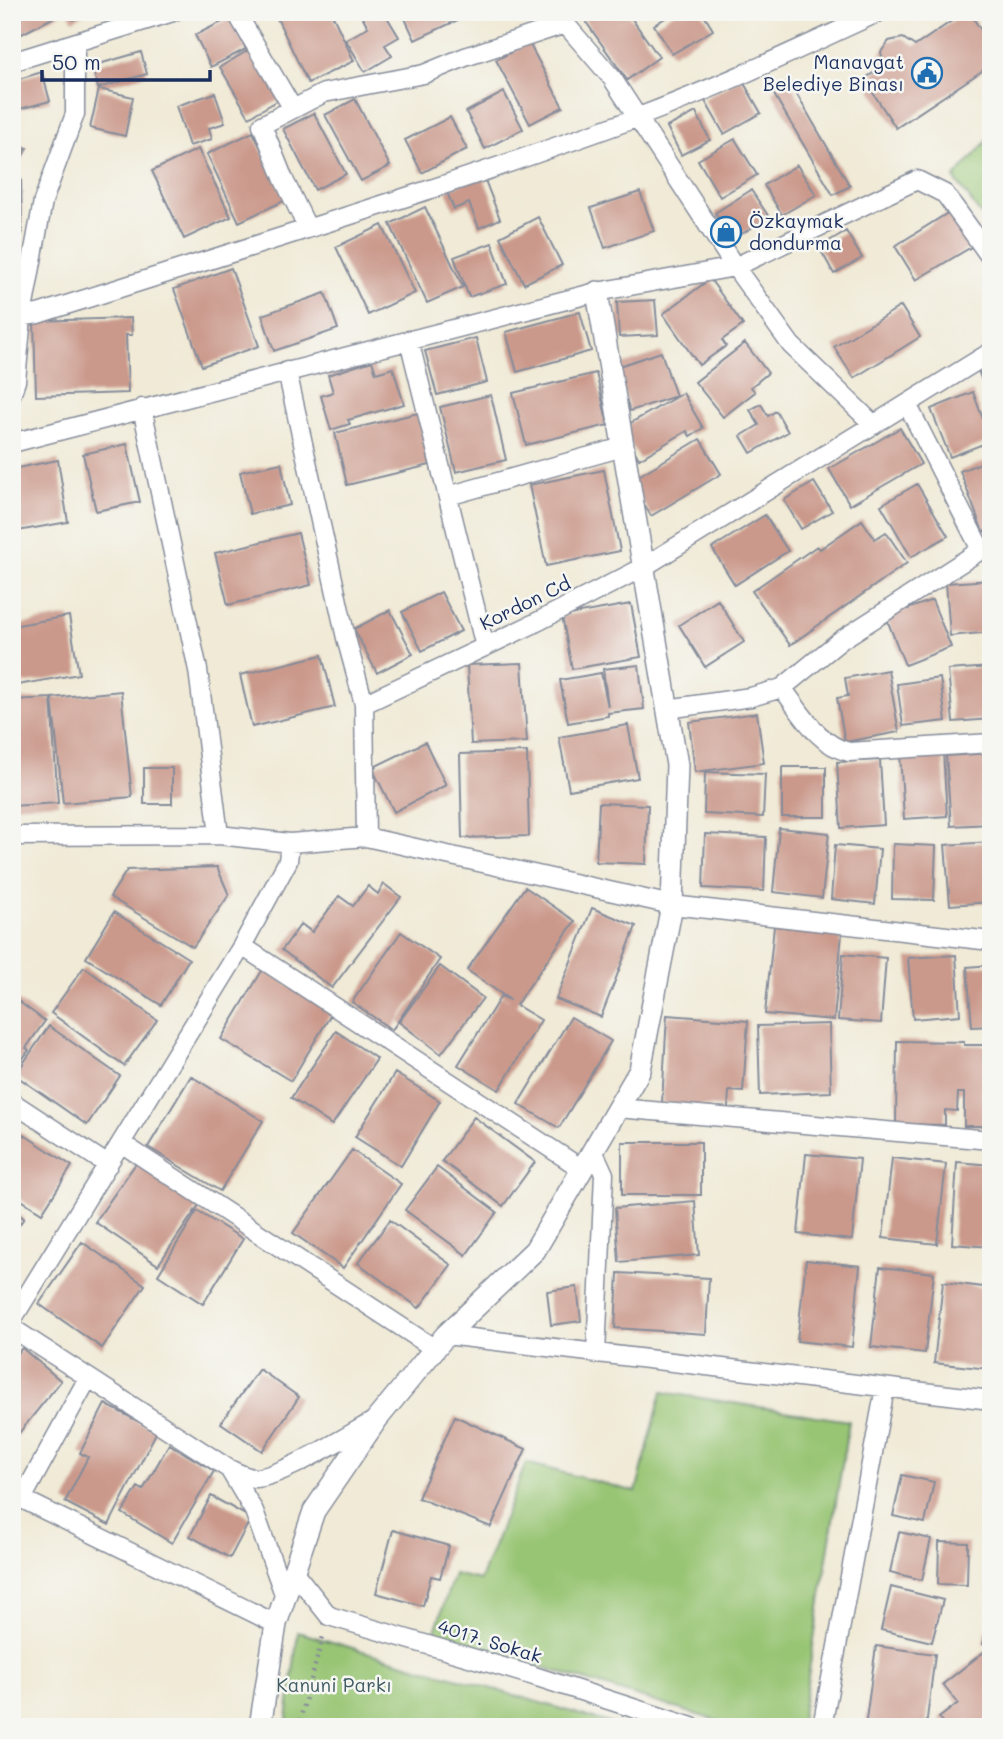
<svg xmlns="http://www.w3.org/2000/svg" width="1003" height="1739" viewBox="0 0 1003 1739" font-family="Mali,sans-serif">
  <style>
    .green { fill: #98c573; stroke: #5a7a68; stroke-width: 2 }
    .building { fill: #ca998b }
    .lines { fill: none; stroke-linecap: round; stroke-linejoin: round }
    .minor-casing { stroke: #868c9a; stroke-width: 21 }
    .tertiary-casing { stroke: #868c9a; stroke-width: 24 }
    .path { stroke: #868c9a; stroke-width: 4.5; stroke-dasharray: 2 5; stroke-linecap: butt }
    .minor { stroke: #fff; stroke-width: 18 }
    .tertiary { stroke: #fff; stroke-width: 21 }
    .labels { text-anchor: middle; stroke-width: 5; stroke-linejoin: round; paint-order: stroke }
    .poi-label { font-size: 19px; fill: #1b2f5e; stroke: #f6f6f2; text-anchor: end }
    .street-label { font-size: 19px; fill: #1b2f5e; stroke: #f6f6f2 }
    .park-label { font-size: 19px; fill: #405c64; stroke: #f6f6f2 }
  </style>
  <rect width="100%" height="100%" fill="#f6f6f2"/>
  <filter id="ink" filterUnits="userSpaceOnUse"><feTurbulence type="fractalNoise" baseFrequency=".0143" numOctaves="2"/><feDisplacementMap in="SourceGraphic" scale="14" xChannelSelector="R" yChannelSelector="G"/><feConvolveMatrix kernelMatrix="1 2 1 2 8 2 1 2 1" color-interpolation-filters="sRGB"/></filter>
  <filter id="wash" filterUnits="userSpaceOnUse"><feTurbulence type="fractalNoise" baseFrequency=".00686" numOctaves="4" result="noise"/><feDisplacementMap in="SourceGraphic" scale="28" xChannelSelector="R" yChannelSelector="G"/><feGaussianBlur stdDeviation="1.57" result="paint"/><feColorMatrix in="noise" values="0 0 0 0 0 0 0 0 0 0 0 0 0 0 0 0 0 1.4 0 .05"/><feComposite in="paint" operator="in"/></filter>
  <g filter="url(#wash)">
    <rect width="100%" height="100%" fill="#f0ead6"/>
    <path class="green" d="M991,136V228L954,178Z
      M662,1392L849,1421L800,1727H737L434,1634L454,1574L480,1580L526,1463L636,1492Z
      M298,1632L623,1727H286Z"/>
    <g id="blocks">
      <path class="building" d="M12,12H64L12,39Z
        M68,12H88L73,20Z
        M279,12H331L354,61L308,83L275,14Z
        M364,12H384L399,37L385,45L392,56L365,72L346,40L368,27L361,14Z
        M402,12H475L415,40Z
        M579,12H627L659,57L627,80Z
        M675,12H702L713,30L672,54L654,25Z
        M965,12H969L991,45V65L896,128L864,79L884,66L881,52L889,41L903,38L915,46Z
        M230,18L246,49L211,67L195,35Z
        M529,43L563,107L530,124L496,60Z
        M254,47L284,97L249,117L220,67Z
        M141,52L147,74L98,88L92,66Z
        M42,72L50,101L12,111V81Z
        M741,78L761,113L724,134L704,99Z
        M789,81L850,186L833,195L772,91Z
        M99,89L133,97L125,136L90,128Z
        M504,92L523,129L485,149L466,112Z
        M215,93L225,123L209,128L212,139L189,146L176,106Z
        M355,99L390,166L361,181L325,115Z
        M696,112L710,140L681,155L667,127Z
        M314,113L346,174L315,190L283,129Z
        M450,117L467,149L422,173L405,140Z
        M253,132L286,200L239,222L207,154Z
        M735,139L757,175L720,197L698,160Z
        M12,141L27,148L12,177Z
        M198,149L231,217L184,239L152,171Z
        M797,165L816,195L782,215L764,185Z
        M483,175L500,219L479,228L469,203L454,209L446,190Z
        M12,179H21L22,234L12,235Z
        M751,190L769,217L732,240L715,213Z
        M640,192L654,231L605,248L591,208Z
        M425,207L463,287L427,303L390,224Z
        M951,211L973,246L916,280L895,246Z
        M538,217L562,265L524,284L500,237Z
        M382,225L415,293L368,315L336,247Z
        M846,231L862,258L834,274L819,247Z
        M492,243L507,284L469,297L454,257Z
        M231,268L259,346L202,366L174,289Z
        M710,279L743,325L722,340L726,346L699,365L663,314Z
        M325,293L338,329L274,351L262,315Z
        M655,300L658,335L619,337L617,302Z
        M901,306L920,337L854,378L834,347Z
        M580,312L591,351L517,372L506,332Z
        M131,318L132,335H126L128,393L36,396L34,321Z
        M476,338L487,382L437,395L425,351Z
        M745,343L768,373L751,387L755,392L723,417L695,382Z
        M661,352L676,396L630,411L616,367Z
        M372,361L376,373L393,368L404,404L348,420L350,424L331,430L321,396L333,392L328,375Z
        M991,368V404L979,373Z
        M596,373L608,425L526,445L513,393Z
        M973,392L991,441L950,457L931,409Z
        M683,393L703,428L690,436L687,431L639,459L622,428Z
        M491,395L506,460L456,472L440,407Z
        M761,404L768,416L776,411L788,432L751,453L741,436L759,425L750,410Z
        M418,413L430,465L347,485L335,433Z
        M900,428L921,464L850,505L829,469Z
        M700,439L721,474L651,516L630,481Z
        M127,444L140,502L96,511L83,454Z
        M991,459V529L983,532L960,471Z
        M58,460L68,522L12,532V469Z
        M281,463L290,505L250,514L240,472Z
        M604,470L620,551L546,566L529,485Z
        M814,482L832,511L801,529L784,500Z
        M917,484L948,536L911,557L881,505Z
        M765,515L788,551L735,585L712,548Z
        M862,520L875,539L886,532L907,563L790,645L752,591L817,546L820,549Z
        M298,533L311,585L228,605L215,553Z
        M991,580V632L950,636L946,583Z
        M441,592L461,631L422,651L402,612Z
        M718,600L744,642L705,667L679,625Z
        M932,600L951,647L905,665L886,617Z
        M631,604L641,657L572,669L562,616Z
        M390,610L413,654L377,673L354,629Z
        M69,616L79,674L12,686V626Z
        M322,655L335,707L252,727L240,675Z
        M522,663L527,742L471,744L467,665Z
        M639,665L644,709L608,713V716L568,723L560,680L601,673L608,707L603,669Z
        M991,667V719L953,722L948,670Z
        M888,670L899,732L845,742L837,698L848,696L845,678Z
        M940,678L946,721L903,726L897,684Z
        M121,691L132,797L63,803L52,698Z
        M51,698L58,803L12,806V700Z
        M757,713L764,763L695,772L689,722Z
        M628,725L638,778L569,790L559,737Z
        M425,742L446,785L394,812L372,768Z
        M943,751L947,816L904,819L900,753Z
        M527,752L529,836L462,838L460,754Z
        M991,753V824L951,826L946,756Z
        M880,760L884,825L841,828L837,762Z
        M782,767H826V817H782Z
        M144,768H172V804H144Z
        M705,772L765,774L763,817L704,814Z
        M599,803L648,805L646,864L596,862Z
        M779,828L829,833L822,898L773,892Z
        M705,834L766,837L764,891L703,888Z
        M991,842V902L950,905L945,845Z
        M893,844L936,846L934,900L892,899Z
        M835,845L880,849L875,904L831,899Z
        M217,867L229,895L193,947L110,897L127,870Z
        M384,884L401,897L332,988L282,950L301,924L312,932L339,896L353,906L368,886L378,894Z
        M525,887L575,921L516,1005L541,1020L499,1090L458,1065L501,996L510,1000L467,970Z
        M592,908L636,926L601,1017L556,999Z
        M114,912L189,959L161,1005L86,958Z
        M774,926L842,933L834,1020L765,1014Z
        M401,932L440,959L392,1030L352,1002Z
        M843,954L886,958L881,1023L838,1020Z
        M956,955L960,1015L913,1019L908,958Z
        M991,965V1026L972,1027L967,967Z
        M440,966L483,998L441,1054L399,1022Z
        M84,967L157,1020L124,1066L51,1013Z
        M263,969L333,1011L291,1081L221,1039Z
        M14,998L45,1021L26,1048L29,1050L12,1073Z
        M667,1015L748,1021L743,1092L729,1091L728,1108L662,1103Z
        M571,1017L611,1041L559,1128L518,1104Z
        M829,1024L831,1092L760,1095L758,1026Z
        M49,1026L120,1076L87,1125L15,1075Z
        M336,1031L377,1059L332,1125L291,1098Z
        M897,1041L964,1042V1045H991V1126H964V1093H958L957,1111L945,1110V1125L896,1124Z
        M395,1073L440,1101L401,1166L355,1137Z
        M191,1076L263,1121L220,1191L148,1147Z
        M474,1117L535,1162L503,1206L442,1161Z
        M12,1127L72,1166L42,1213L12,1194Z
        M622,1142H701V1195H622Z
        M352,1150L401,1184L343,1268L293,1233Z
        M806,1154L860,1159L852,1240L798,1234Z
        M892,1158L946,1164L937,1244L883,1238Z
        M139,1159L201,1202L158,1265L95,1222Z
        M957,1162L991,1165V1247L952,1244Z
        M437,1167L497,1212L466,1255L405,1210Z
        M695,1201L699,1255L619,1262L615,1208Z
        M12,1210L24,1218L12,1235Z
        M197,1211L243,1239L203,1304L158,1275Z
        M390,1220L451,1265L419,1308L358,1263Z
        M82,1242L145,1285L102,1348L39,1304Z
        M806,1260L860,1266L852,1347L797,1341Z
        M880,1267L934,1273L925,1353L871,1347Z
        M618,1273L709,1278L706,1334L615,1328Z
        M943,1282L991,1288L989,1369L934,1363Z
        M577,1287L581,1321L551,1325L547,1291Z
        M22,1348L61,1381L12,1442V1360Z
        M259,1369L299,1397L262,1451L221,1423Z
        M105,1404L157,1431L109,1525L65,1502L88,1457L80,1453Z
        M455,1416L526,1449L491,1527L418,1498Z
        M169,1444L214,1471L172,1543L122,1513L138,1487L143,1490Z
        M902,1475L934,1482L925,1523L893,1516Z
        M211,1496L251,1518L230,1558L190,1536Z
        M393,1530L449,1546L440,1578L431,1576L423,1606L376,1593Z
        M899,1532L931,1539L922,1580L890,1572Z
        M939,1542L968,1543L967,1585L938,1584Z
        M891,1587L943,1600L932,1642L881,1630Z
        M990,1616H991V1646L983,1644Z
        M876,1646L935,1654L926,1727H865Z
        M985,1651L991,1659V1727H946L939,1718L958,1703L943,1684Z"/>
    </g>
  </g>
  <g filter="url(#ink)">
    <use href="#blocks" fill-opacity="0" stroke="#868c9a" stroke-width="2"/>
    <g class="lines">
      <g class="minor-casing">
        <path id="minor" d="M236,12L293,109
          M555,12L612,78L735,267L791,345L874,425
          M12,62L173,12
          M307,227L284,180L262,125L324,93L424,74L465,57L565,24
          M12,318L38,314C238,250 440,190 636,118C719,87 799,49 879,12
          M409,340L485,647
          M287,371L346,638L364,704L533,624L642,568L991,352
          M12,393L16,381L22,316L43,201L75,114V44
          M907,404L981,550L991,548
          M142,408L198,670L219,835
          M12,443L597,292L735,267L917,180L945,194L991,258
          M448,496L623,447
          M782,688C801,712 818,745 849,752L991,743
          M364,704L366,837
          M667,709L751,697L782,688L841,640L981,550
          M12,836L219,835L290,843L366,837L672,905L991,941
          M242,946L582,1169
          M12,1102L108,1165
          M617,1108L991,1140
          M121,1143L435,1349
          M593,1150L604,1174L596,1354
          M12,1320L242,946L288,861L290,843
          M12,1328L229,1469C236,1472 247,1478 255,1478C280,1478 352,1433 377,1419
          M446,1335L991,1400
          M229,1469L254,1511L285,1597
          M12,1494L276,1624
          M22,1499L88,1378
          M294,1572L329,1616L534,1676L692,1727
          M822,1727L885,1388"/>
      </g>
      <g class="tertiary-casing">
        <path id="tertiary" d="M260,1727L276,1624L314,1511L377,1419L446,1335L535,1250L640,1070L672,905L677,765L597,292"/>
      </g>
      <path class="path" d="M298,1727L324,1633"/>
      <use href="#minor" class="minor"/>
      <use href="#tertiary" class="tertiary"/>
    </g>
  </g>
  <defs>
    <g id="civic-ring" transform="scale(1.575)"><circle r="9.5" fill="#f6f6f2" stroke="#1f6fb2" stroke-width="1.5"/><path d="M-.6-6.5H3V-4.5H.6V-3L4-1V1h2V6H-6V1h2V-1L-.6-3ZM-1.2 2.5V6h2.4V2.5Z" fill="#1f6fb2"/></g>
    <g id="shop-ring" transform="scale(1.575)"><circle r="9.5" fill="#f6f6f2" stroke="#1f6fb2" stroke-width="1.5"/><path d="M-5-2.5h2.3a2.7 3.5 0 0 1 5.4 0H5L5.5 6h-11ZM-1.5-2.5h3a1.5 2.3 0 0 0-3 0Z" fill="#1f6fb2"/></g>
  </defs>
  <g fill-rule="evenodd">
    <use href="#civic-ring" x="927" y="73"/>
    <use href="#shop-ring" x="726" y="232"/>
  </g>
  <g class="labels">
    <g class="poi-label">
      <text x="904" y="69">Manavgat<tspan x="904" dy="22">Belediye Binası</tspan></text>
      <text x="749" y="228" text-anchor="start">Özkaymak<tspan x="749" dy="22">dondurma</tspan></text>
    </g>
    <g class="street-label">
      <text transform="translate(525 603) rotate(-26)" y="7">Kordon Cd</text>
      <text transform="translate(490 1641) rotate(17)" y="7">4017. Sokak</text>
    </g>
    <g class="park-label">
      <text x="334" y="1692">Kanuni Parkı</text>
    </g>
  </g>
  <rect width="1003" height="1739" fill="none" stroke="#f6f6f2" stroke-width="42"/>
  <path d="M42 70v10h168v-10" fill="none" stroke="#1b2f5e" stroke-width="3.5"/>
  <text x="52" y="70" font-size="21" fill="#1b2f5e" stroke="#f6f6f2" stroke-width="5" paint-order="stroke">50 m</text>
</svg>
